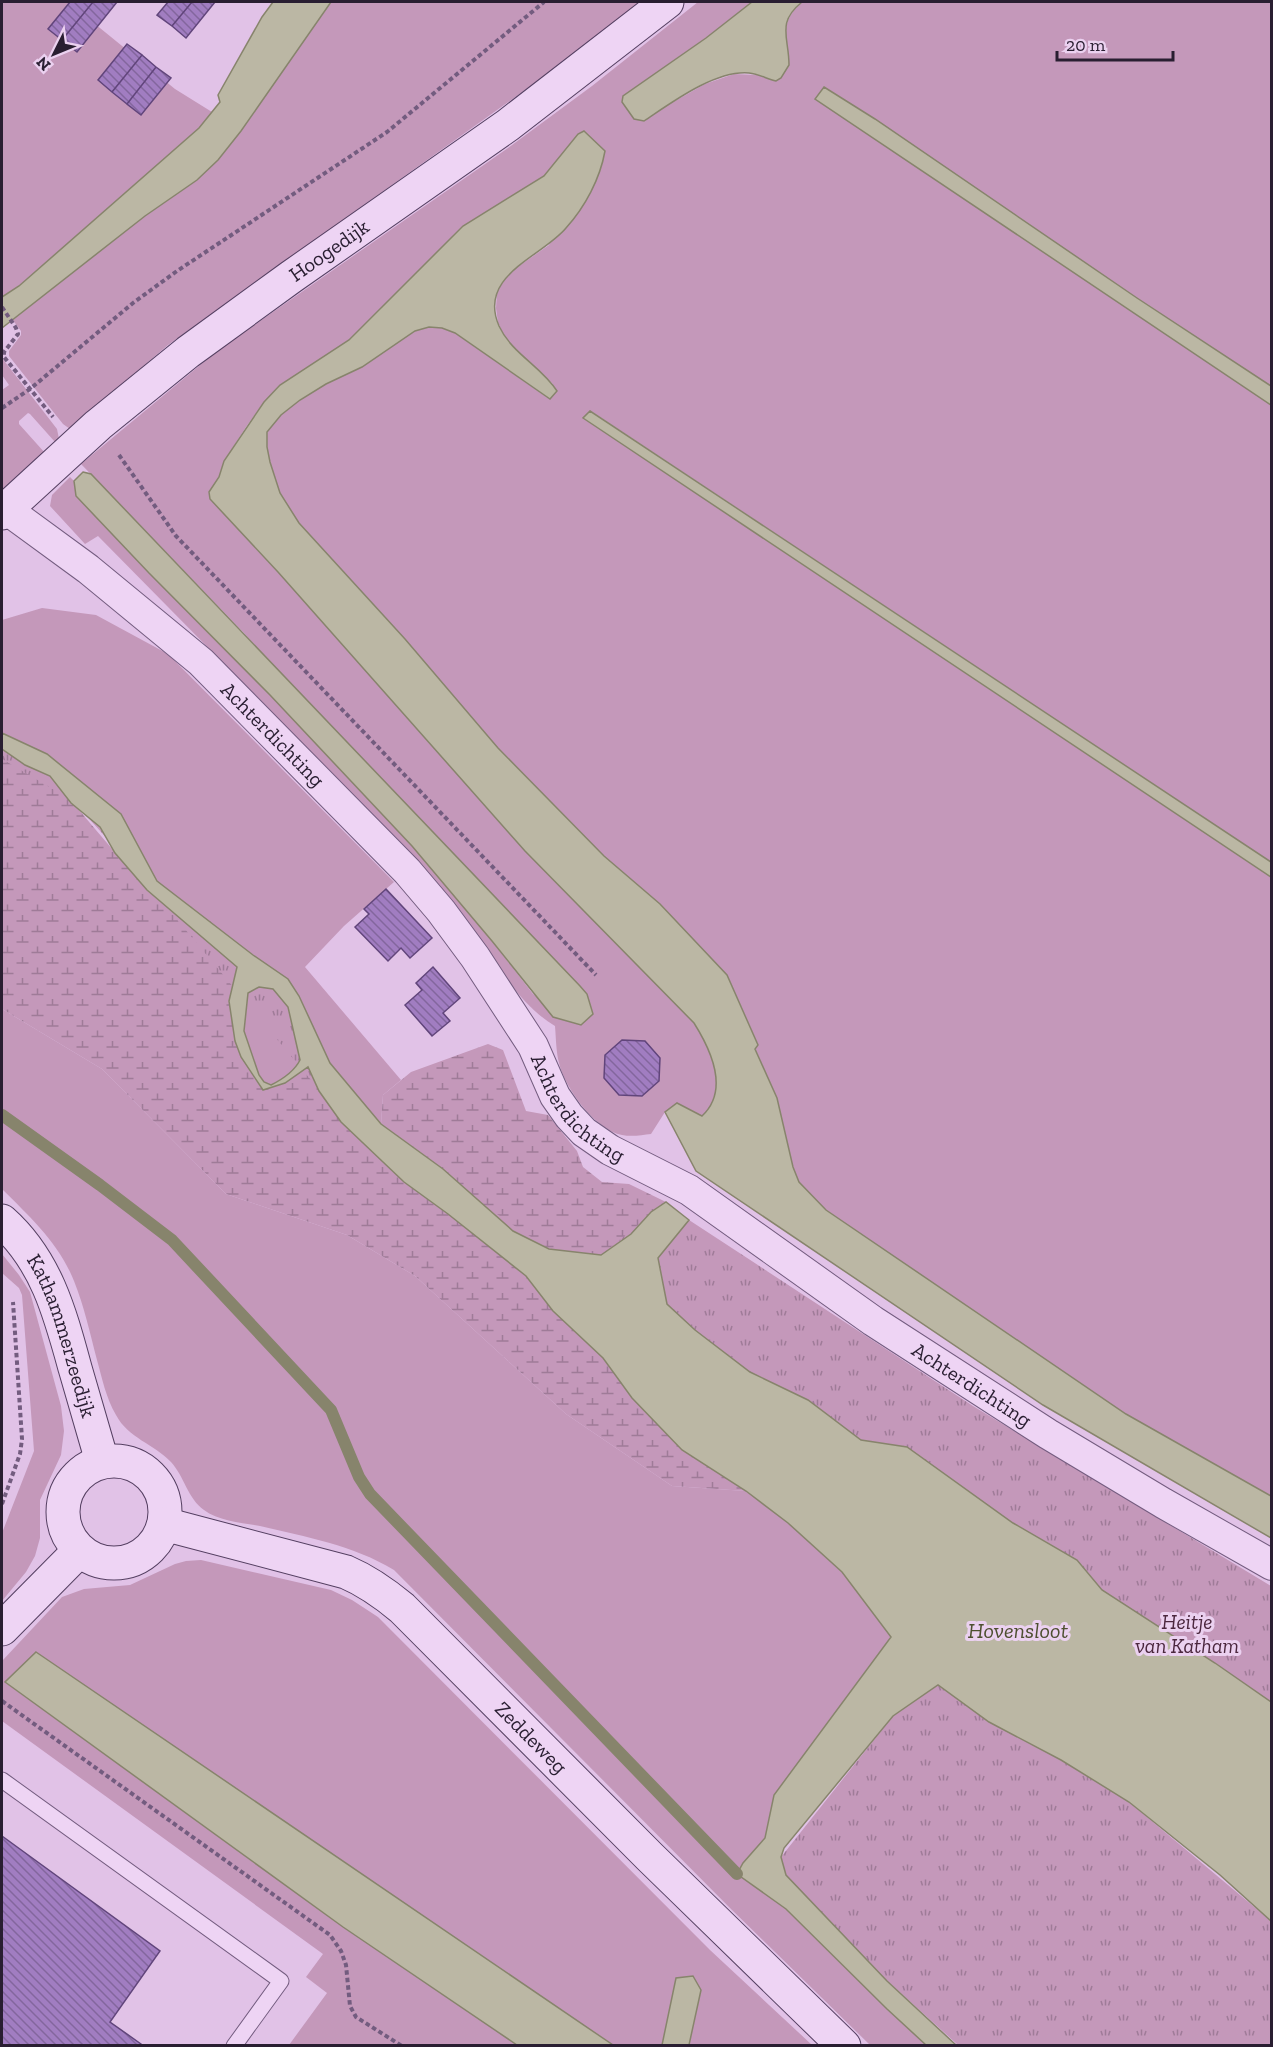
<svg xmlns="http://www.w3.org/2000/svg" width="1273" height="2047" viewBox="0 0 1273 2047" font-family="'Zilla Slab',serif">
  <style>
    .grass { fill: #c498ba }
    .wetland { fill: url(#wetland-marsh) }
    .park { fill: url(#park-tufts) }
    .water { fill: #bbb7a4; stroke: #87846c; stroke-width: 1.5; fill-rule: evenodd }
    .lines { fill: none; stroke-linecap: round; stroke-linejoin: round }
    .stream { stroke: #87846c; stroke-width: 12 }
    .building { fill: url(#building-back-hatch); stroke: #61457b; stroke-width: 1.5 }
    .lane-casing { stroke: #735c7f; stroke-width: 17 }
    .street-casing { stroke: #735c7f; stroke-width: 32 }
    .secondary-casing { stroke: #543f61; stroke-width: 35 }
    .path { stroke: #735c7f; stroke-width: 4; stroke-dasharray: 4.5 3; stroke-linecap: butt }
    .lane { stroke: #eed4f4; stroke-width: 15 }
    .street { stroke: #eed4f4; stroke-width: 30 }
    .secondary { stroke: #eed4f4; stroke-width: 33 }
    .labels { text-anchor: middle; stroke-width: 6; stroke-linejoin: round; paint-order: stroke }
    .street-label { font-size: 21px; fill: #291e31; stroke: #ebd1f0 }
    .park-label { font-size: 21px; font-style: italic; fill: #4b273e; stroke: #ebd1f0 }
    .water-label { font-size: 22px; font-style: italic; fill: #4d4f2f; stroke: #ebd1f0 }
  </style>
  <defs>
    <pattern id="wetland-marsh" width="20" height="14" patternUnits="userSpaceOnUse" patternTransform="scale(1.5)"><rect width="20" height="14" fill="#c498ba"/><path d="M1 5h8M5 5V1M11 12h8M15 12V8" fill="none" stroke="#9f7b98"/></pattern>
    <pattern id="park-tufts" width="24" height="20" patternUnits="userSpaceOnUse" patternTransform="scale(1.5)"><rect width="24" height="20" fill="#c498ba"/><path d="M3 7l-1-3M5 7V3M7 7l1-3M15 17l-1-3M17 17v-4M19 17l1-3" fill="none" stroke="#9f7b98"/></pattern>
    <pattern id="building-back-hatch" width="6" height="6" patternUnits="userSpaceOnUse" patternTransform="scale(1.5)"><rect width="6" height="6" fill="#a17dc1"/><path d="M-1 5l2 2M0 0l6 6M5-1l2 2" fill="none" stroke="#83669d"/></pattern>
  </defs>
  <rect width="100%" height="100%" fill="#e1c2e7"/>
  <path class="grass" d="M2,2H68L175,89L212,112L199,128L19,286L2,297Z
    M331,2H640L532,85L168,345L70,429L63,424L9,356V351L21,335V331L12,319L145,216L197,180L218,160L241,131Z
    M698,2H752L706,38L623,96L675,101L705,84L734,74L758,75L772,80L789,59C783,36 783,18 802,2H1271V386L1137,298L824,87L815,99L1271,405V862L591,411L583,418L1271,877V1496L1126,1414L826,1210L799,1182L793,1167L777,1098L755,1048L758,1044L727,975L660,904L604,856L498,748L405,639L299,523L280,493L270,462L267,447V432L281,415L300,400L326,384L362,367L415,331L429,327L442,328L455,333L549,399L557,391L552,383L523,358L506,339L498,323L496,308L497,292L509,273L549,245L584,131L578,134L544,176L463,226L349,340L280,385L264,402L246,427L224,461L219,477L209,493L210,499L278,572L525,851L694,1023C711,1050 730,1090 702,1116L677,1103L665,1112L651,1134C642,1135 632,1137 622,1135C596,1131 565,1088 559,1063C556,1051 556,1038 555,1026C523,1007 503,973 481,945C448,902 415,860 379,821L98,536L85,544L50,506L52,495L70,477L74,481L76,496L149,573L270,695L412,846L492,941L533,994L581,1025L244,633L81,464L217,351L508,148L592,86Z
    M2,358L57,429L59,439L55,442L30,414L28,413L19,421V424L45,453L2,493V390L9,385L2,375Z
    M42,608L96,615L168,654L394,882L344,926L305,967L401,1080L383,1095L381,1124L330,1063L299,996L288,979L253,955L157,881L121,814L47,754L2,733V620Z
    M248,993L300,1060C294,1072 283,1079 271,1085L264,1082L259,1075L244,1031Z
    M2,1009L102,1069L226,1194L347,1235L415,1276L566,1414L672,1486L746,1491L788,1523L842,1572L891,1637L774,1795L765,1838L743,1863L737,1874L786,1909L887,2009L926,2045H870L732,1910L394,1570C353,1545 306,1537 260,1526C243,1523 218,1521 204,1510C188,1499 184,1476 171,1462C154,1444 128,1438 116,1415C106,1398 102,1378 97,1360C90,1333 84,1306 74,1281C59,1243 30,1217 2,1189Z
    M2,1254L19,1275L30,1292L61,1406L64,1431L61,1455L40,1500V1538L35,1556L26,1572L2,1601V1533L34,1451L22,1295L19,1288L2,1273Z
    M201,1560L331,1590L352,1600L378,1617L710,1950L812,2045H689L701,1990L676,1978L662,2045H613L36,1653L6,1683L343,1927L517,2045H289L327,1993L306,1977L323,1954L2,1721V1661L62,1597L84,1589L130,1585L175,1564L186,1561Z"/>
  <path class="wetland" d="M2,749L50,776L147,890L237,967L229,1001L263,1090L285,1083L308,1067L319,1091L341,1122L404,1182L448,1214L526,1276L553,1311L603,1358L632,1398L682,1450L746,1491L672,1486L566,1414L415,1276L347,1235L226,1194L102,1069L2,1009Z
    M488,1044L503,1050L526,1111L548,1115L577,1151L583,1167L602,1182L629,1184L666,1202L651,1212L631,1234L601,1255L549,1249L513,1231L443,1169L381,1124L383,1095L411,1072Z"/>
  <path class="park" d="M2,733L121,815L157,881L288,979L299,996L330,1063L381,1124L444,1170L479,1202L549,1249L601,1255L666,1202L689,1220L973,1406L1271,1586V1798L346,1122L139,874L73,801L2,759Z
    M938,1685L1129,1802L1271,1921V2045H958L776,1880L781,1857L893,1716Z"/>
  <path class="water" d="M273,2H331L241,131L218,160L197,180L145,216L2,328V297L19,286L199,128L220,102L218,95L262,17Z
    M752,2H802C776,23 789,37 789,65L781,78L776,81C767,79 759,74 749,73C715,70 671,103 644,121L634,119L622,102L623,96L706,38Z
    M824,87L875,119L1137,298L1271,386V405L815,99Z
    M584,131L605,151C600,179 585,207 566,228C542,257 477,275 499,326C512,354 541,366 557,391L550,399L455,333L442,328L429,327L415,331L362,367L326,384L300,400L281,415L267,432V447L270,462L280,493L299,523L405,639L498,748L604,856L660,904L727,975L758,1045L755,1049L777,1098L793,1167L799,1182L826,1210L1126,1414L1271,1496V1538L1043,1405L696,1171L665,1112L677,1103L702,1116C730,1090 711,1050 694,1023L525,851L278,572L210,499L209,492L219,477L224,461L264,402L280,385L349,340L463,226L544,176L578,134Z
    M590,411L1271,862V877L583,418Z
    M83,472L91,474L580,986L587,994L593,1014L581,1025L553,1017L492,941L412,846L270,695L149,573L76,496L74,481Z
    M2,733L47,754L121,814L157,881L253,955L288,979L299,996L330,1063L381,1124L443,1169L513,1231L549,1249L601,1255L631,1234L651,1212L666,1202L689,1220L658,1258L667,1304L695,1330L750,1372L808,1400L861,1440L907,1447L1013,1523L1077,1560L1102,1590L1215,1663L1271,1702V1921L1220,1875L1129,1802L1061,1760L989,1722L938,1685L893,1716L784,1848L781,1857L786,1875L887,1981L956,2045H926L887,2009L786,1909L737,1874L743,1863L765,1838L774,1795L891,1637L842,1572L788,1523L746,1491L682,1450L632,1398L603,1358L553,1311L526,1276L448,1214L404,1182L341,1122L319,1091L308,1067L285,1083L263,1090L241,1057L235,1041L229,1001L237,967L147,890L115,853L100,827L71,803L50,776L25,765L2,749ZM259,987L273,989L288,1007L300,1060C294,1072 283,1079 271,1085L264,1082L259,1075L244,1031L248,993Z
    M36,1652L613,2045H517L343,1927L5,1682Z
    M693,1976L701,1990L689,2045H662L676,1978Z"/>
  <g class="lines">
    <path class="stream" d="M2,1115L100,1185L172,1240L331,1410L359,1477L370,1494L737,1874"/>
  </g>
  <path class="building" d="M70,2H93L62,40L48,29Z
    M93,2H117L77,52L62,40Z
    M168,2H192L172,26L157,15Z
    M192,2H215L186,38L172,26Z
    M127,44L142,55L112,92L98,80Z
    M142,55L156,67L127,104L112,92Z
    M156,67L171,78L141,115L127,104Z
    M386,889L432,938L410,958L401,948L388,961L355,927L369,914L364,909Z
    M433,967L460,998L443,1013L450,1021L432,1036L405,1005L422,990L416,983Z
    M622,1040L645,1041L660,1058L659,1081L642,1096L619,1095L604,1078L605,1055Z
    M2,1836L160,1951L110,2022L141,2044L139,2046H2Z"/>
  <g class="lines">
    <g class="lane-casing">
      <path id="lane" d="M2,1780L281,1981L234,2046"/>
    </g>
    <g class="street-casing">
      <g id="street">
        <path id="s1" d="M6,509L88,569L201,662L407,871L441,911L475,957L533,1046L555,1096L569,1116L584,1132L610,1150L689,1190L873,1321L1048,1434L1163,1503L1272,1565"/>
      </g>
    </g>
    <g class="secondary-casing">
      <g id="secondary">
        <path id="s2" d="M2,513L98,425L188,352L291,277L508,125L667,2"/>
        <path id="s3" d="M2,1221C46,1260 60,1313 75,1368C84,1399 93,1430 102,1461"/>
        <circle cx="114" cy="1512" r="51"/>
        <path id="s4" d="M164,1524L346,1572C367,1581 384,1593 402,1608L650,1857L844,2046"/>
        <path d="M2,1629L79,1551"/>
      </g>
    </g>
    <path class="path" d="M2,307L16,328L18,334L4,352V357L53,417
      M2,408L30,389L133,303L177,271L387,132L544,2
      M119,455L176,536L596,975
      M2,1504L20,1454L22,1439L13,1302
      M2,1701L330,1935L341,1951L346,1965L350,2006L356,2017L402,2046"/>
    <use href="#lane" class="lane"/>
    <use href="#street" class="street"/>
    <use href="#secondary" class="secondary"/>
  </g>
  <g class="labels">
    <g class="street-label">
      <text dy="7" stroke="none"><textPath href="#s2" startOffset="420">Hoogedijk</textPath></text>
      <text dy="7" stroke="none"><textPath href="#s1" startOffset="350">Achterdichting</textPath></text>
      <text dy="7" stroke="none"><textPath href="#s1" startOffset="836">Achterdichting</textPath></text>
      <text dy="7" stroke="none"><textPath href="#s3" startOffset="132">Kathammerzeedijk</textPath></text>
      <text dy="7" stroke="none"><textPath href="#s1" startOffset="1322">Achterdichting</textPath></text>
      <text dy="7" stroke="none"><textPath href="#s4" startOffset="438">Zeddeweg</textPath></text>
    </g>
    <g class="park-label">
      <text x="1187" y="1629">Heitje<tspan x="1187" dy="24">van Katham</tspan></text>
    </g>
    <g class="water-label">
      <text x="1018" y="1638">Hovensloot</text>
    </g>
  </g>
  <rect width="1273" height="2047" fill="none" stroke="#291e31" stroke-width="6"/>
  <g transform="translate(54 54) rotate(227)" stroke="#ebd1f0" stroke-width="4.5" paint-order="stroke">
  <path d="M0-4.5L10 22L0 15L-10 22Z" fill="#291e31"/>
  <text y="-9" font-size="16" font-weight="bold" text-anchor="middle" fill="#291e31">N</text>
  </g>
  <path d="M1057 51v9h116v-9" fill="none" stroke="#291e31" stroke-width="3"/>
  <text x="1066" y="51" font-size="18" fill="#291e31" stroke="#ebd1f0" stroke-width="4.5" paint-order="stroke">20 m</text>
</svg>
